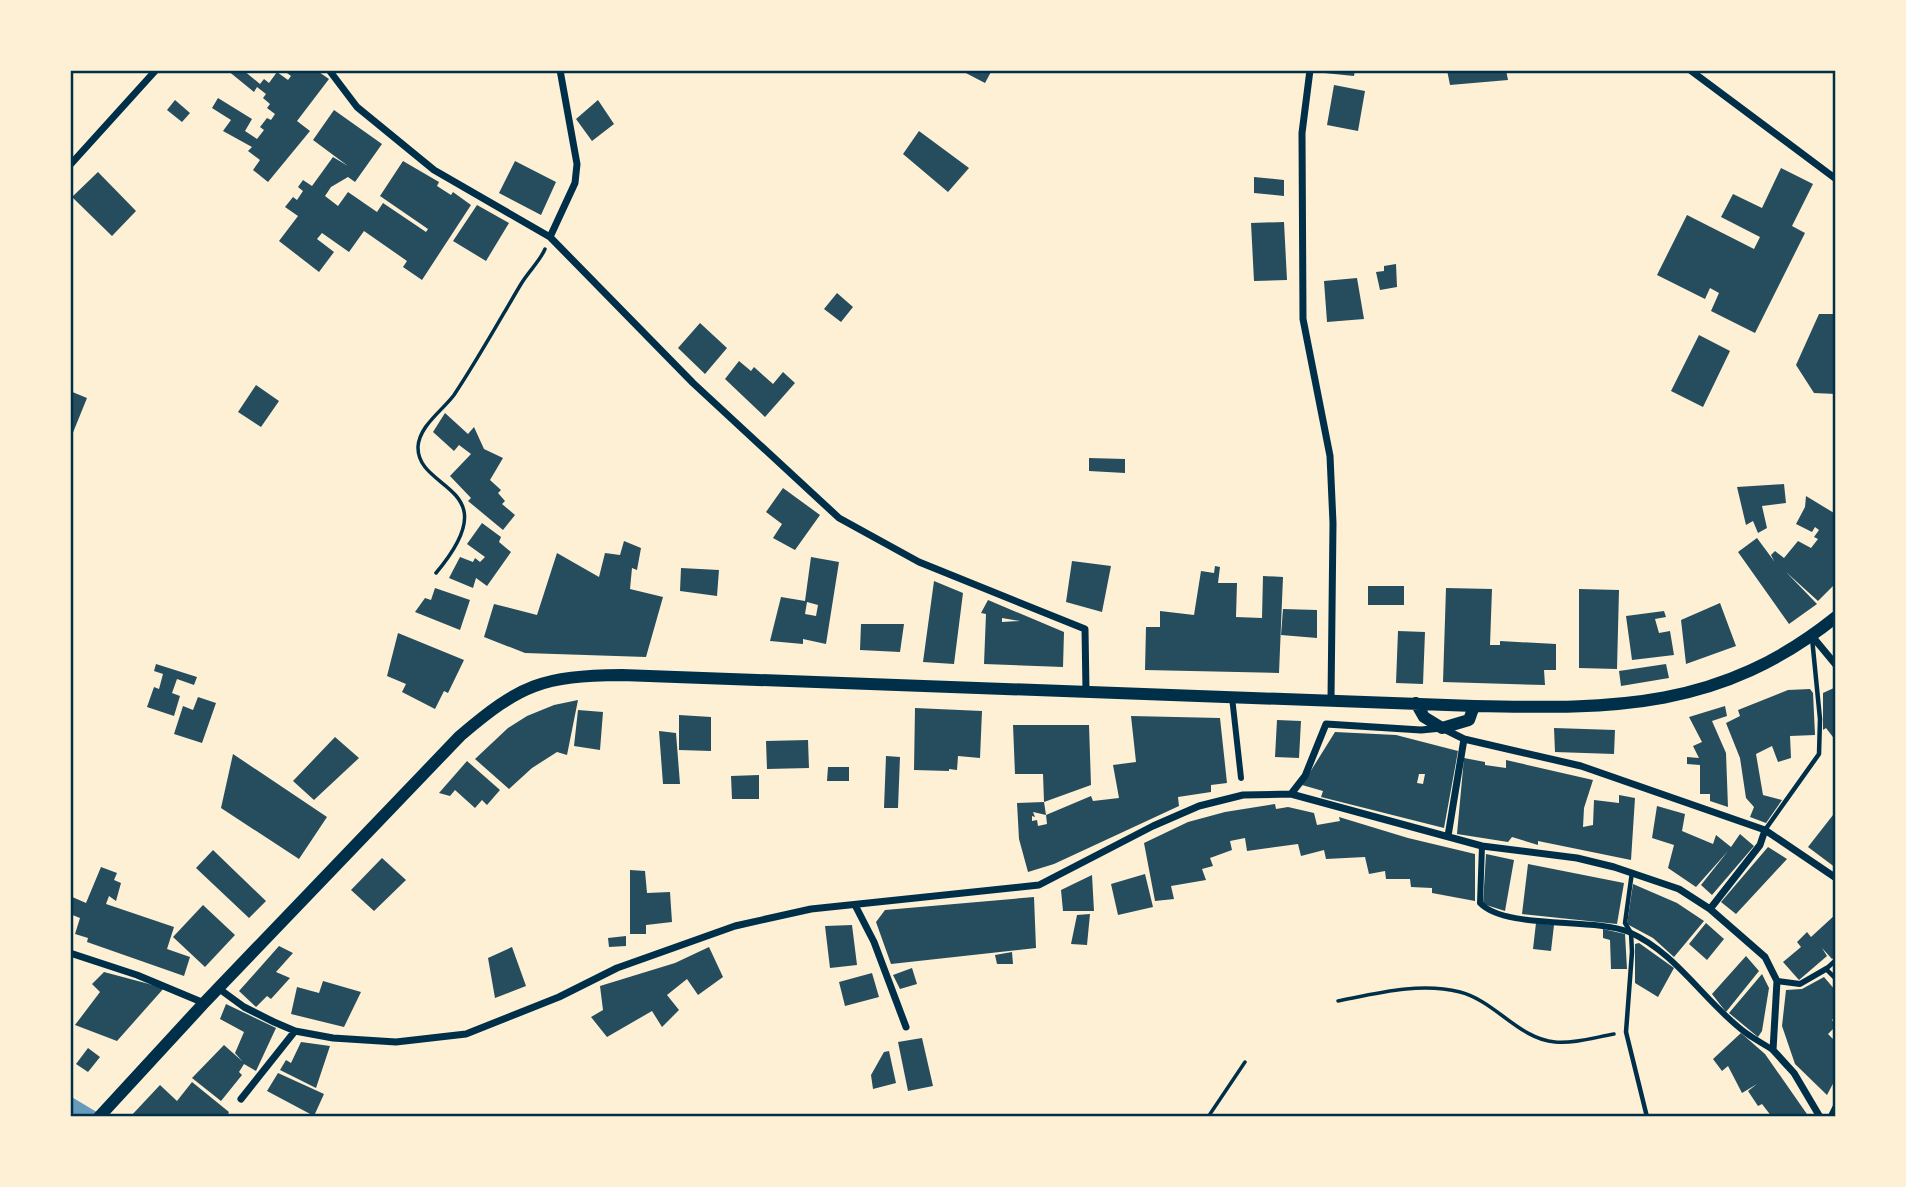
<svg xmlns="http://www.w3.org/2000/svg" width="1906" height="1187" viewBox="0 0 1906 1187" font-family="Rubik,sans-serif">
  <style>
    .water { fill: #669bbc }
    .building { fill: #264d5e; fill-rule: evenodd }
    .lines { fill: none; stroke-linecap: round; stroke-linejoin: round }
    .path { stroke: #003049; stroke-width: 3.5 }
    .service { stroke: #003049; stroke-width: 4.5 }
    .pedestrian { stroke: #003049; stroke-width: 6 }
    .minor { stroke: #003049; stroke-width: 7 }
    .secondary { stroke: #003049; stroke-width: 12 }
    .neatline { fill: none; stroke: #003049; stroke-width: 2.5 }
  </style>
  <rect width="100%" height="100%" fill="#fdf0d5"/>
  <path class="water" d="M70,1096L105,1117H70Z"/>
  <path class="building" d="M227,70H243L260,84L264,79L269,83L277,72L288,80L291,76L283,70H316L329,79L297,121L310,131L268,182L253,170L260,160L248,151L252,147L223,131L231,120L212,108L218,98L252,119L245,131L257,139L264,130L260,127L267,118L271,120L275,114L267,108L270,104L263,98L266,94L257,87L254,92Z
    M960,70H992L985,83Z
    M1325,70H1355L1354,76L1324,73Z
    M1447,70H1506L1508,80L1450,85Z
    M1334,85L1365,91L1358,131L1327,125Z
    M175,100L190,113L182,122L167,110Z
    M598,100L614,124L592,141L576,119Z
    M334,110L382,144L355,182L348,177L331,187L325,196L338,206L348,192L377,212L383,203L426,232L428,229L380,196L403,161L439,182L437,186L451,195L453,192L471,205L422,280L403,267L407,261L364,231L349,252L322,233L317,239L334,252L319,272L279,241L298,216L285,207L293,197L297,200L303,191L298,187L303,180L312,186L333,157L348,166L313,140Z
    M919,131L969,168L948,192L903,154Z
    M515,161L556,182L541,215L499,193Z
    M1781,168L1813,184L1792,226L1805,233L1755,333L1711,311L1719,293L1710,288L1705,299L1657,275L1687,215L1754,249L1760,237L1721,217L1733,194L1762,208Z
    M98,172L136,211L112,236L72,197Z
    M1254,177L1284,180V196L1254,193Z
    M477,205L509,223L486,261L453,241Z
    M1284,222L1287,280L1254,281L1251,223Z
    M1396,264L1397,287L1380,290L1376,272L1384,271V266Z
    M1357,278L1364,319L1327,322L1324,281Z
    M837,293L853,307L841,322L824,309Z
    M1819,314H1836V394L1814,393L1796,365Z
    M700,323L727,348L705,374L678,348Z
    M1699,335L1730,351L1703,407L1671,391Z
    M739,361L751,371L754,367L773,384L783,372L795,383L765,417L725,379Z
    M256,385L279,401L261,427L238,412Z
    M70,391L87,398L70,440Z
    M445,413L468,434L474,427L484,449L503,458L490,480L501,490L498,493L505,501L502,504L515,515L503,530L468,501L471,498L450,476L471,454L459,445L454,451L433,432Z
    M1089,458L1125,459V473L1089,471Z
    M1784,484L1786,503L1762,506L1767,528L1758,533L1753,521L1746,525L1737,487Z
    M783,488L820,515L795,550L773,538L782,524L766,512Z
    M1806,496L1834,513L1836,509V583L1818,601L1786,572L1817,604L1789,624L1738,552L1757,538L1774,561L1771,555L1775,551L1784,558L1798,541L1811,548L1818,539L1814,537L1819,530L1815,527L1812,532L1796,524L1805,507Z
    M482,523L501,537L499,542L511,552L487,586L476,578L473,588L449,578L460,557L473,562L475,558L480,562L485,557L467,544Z
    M624,541L641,548L637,570L632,568L630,589L663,597L646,657L525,653L484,637L494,604L537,615L557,553L599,577L605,553L620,555Z
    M811,557L839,562L826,644L803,639V644L770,641L781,597L805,601ZM807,602L818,605L816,616L805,614Z
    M1072,561L1111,566L1102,612L1066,602Z
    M1215,566L1220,567L1218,583H1237L1236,617L1262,618L1263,576L1283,577L1279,673L1145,670L1146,627H1160V611L1194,615L1201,571L1214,573Z
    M681,568L719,570L717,596L680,591Z
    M934,581L963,593L954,664L923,662Z
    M1368,586H1404V605H1368Z
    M435,588L470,600L460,630L415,612L425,598L431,600Z
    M1446,588L1492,589L1490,645H1500V641L1556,644V670H1544L1545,685L1443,682Z
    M1579,589L1619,590L1617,669L1579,668Z
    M988,600L1064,632L1063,667L984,664L986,614L981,613ZM1002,618L1020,621L1002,622Z
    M1720,603L1736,646L1686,664L1681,620Z
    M1283,609L1317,610V638L1281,635Z
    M1664,611L1666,617L1655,619L1659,633L1670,631L1674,655L1632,660L1626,616Z
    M861,624H904L900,652L860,650Z
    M1398,631L1425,632L1423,684L1396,683Z
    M398,633L464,660L448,693L444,691L435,709L402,692L406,684L387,676Z
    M156,664L197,677L194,685L177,679L172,693L180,696L174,716L147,707L154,687L159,689L163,674L154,671Z
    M1666,664L1669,678L1621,686L1619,671Z
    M1836,687V741L1826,728L1823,730V693Z
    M1810,689L1813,693L1815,735L1790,736L1791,758L1778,762L1772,746L1756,754L1763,795L1782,800L1766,823L1750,817L1754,807L1746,798L1740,758L1726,723L1740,716L1738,710L1788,690Z
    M198,697L216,703L202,743L174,734L183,706L193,710Z
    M578,700L567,755L557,752L532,768L509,789L475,759L508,728L527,716L554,705Z
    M1725,706L1727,716L1712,721L1726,753L1728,807L1710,801V794H1700V765L1687,764V757L1699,758L1693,746L1702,742L1689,717Z
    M915,708L982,711L980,758L958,756L957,770L949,769V771L914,770Z
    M578,710L603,712L600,750L574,746Z
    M679,715L711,717V751L679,750Z
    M1131,716L1220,718L1227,783L1211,785V792L1178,797L1179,806L1054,864L1028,872L1019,839L1017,803L1044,802L1043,774H1015L1013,725H1089L1091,785L1044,802L1046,815L1033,812L1035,817L1032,816V821L1037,820L1038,826L1047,824L1046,815L1091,796L1093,801L1119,798L1113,765L1136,762Z
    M1277,720L1301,721L1299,758L1275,757Z
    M1554,728L1615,730L1614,754L1555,752Z
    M659,731L676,733L680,784H663Z
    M1335,732L1396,735L1458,751L1444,828L1321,797L1323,791L1302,785ZM1419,774H1425L1423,784L1417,783Z
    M335,737L359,758L314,800L293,781Z
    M808,740L809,768L767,769L766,741Z
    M233,754L327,817L299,859L221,808Z
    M886,756L900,757L898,808H884Z
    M1464,758L1485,762V765L1506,768V760L1593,780L1584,808L1583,827L1593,825L1594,800L1619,803V795L1635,798L1631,860L1538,841V845L1512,837L1508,842L1457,834Z
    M467,761L500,790L487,805L482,800L475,808L455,790L450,796L439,793Z
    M828,767H849V781H827Z
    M759,775V799H732L731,776Z
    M1275,804L1276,809L1288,807L1314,813L1317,825L1340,821L1339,817L1408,838L1475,854V901L1432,893V888L1411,887L1410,879H1386L1385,871L1369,874L1365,857L1326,859L1324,850L1301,856L1298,844L1247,851L1245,838L1230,841L1232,850L1210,858L1213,866L1202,869L1206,880L1171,886L1174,899L1155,901L1144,843L1188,822L1225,812Z
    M1657,806L1685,814L1682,831L1713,844L1716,835L1731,847L1740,834L1754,846L1712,895L1701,885L1728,851L1696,887L1668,868L1674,845L1652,838Z
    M1833,815L1836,817V868L1808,847Z
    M1768,847L1787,859L1736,914L1721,902Z
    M213,850L266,901L249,918L196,868Z
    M1486,854L1514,860L1505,911L1483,904Z
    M382,858L406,880L374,911L351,890Z
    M1528,864L1624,883L1617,924L1522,914Z
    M101,867L117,873L114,880L121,883L116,901L109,896L106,904L174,927L167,949L190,957L184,976L87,942L88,938L75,934L80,918L70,914V896L86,903Z
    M630,870L645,871L647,893L670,892L672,922L646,925V934H630Z
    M1145,874L1153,907L1118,915L1111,884Z
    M1092,875L1094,911H1063L1061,890Z
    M1633,884L1677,903L1704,921L1674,957L1653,938L1627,924Z
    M1034,897L1036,948L891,964L876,922L885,910Z
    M203,905L235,935L205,967L173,937Z
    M1090,914L1087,945L1071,944L1077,915Z
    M1836,914V955L1832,959L1822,948L1827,956L1799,980L1783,962L1801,947L1797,942L1807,932L1811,937Z
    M1536,923L1554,925L1551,951L1533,949Z
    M1706,923L1724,939L1707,960L1689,944Z
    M852,925L857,965L830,968L825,926Z
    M1603,929L1625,934L1627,969H1611L1610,940L1603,938Z
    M626,936V946L609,947L608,938Z
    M1639,943L1674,968L1658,997L1635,983V944Z
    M279,946L293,953L276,972L290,978L271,999L267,996L256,1007L239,991Z
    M512,947L526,986L495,998L488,958Z
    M709,947L723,977L698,995L687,979L667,995L679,1010L662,1027L652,1011L607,1037L591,1017L603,1010L600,986L675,963Z
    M1012,952L1013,964H997L995,955Z
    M1746,956L1759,971L1726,1012L1712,994Z
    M912,968L917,984L900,989L893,975Z
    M104,972L164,988L117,1041L75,1025L100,992L92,984Z
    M872,973L879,997L845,1006L839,982Z
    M1762,974L1769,988L1762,1031L1758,1037L1729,1013Z
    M1824,977L1836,991V1016L1832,1020L1836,1026L1828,1034L1834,1040L1836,1038V1078L1827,1095L1795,1064L1782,1026L1786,990L1802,989Z
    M323,981L361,992L344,1027L291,1014L297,987L319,993Z
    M226,1004L276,1028L256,1071L244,1064L239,1072L242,1075L221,1101L192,1078L224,1045L242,1061L235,1053L244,1032L220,1019Z
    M1741,1033L1765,1054L1809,1117H1772L1762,1104L1758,1106L1748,1091L1757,1084L1742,1093L1728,1066L1722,1071L1713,1059Z
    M922,1038L933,1086L908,1091L898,1042Z
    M301,1042L330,1046L316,1088L280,1070L286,1060L291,1063Z
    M88,1048L100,1057L88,1072L76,1064Z
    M889,1051L896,1083L873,1089L871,1075L884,1052Z
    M278,1073L324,1094L314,1116L267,1091Z
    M192,1082L229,1112L227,1116L130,1117L160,1085L177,1101Z"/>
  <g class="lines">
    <path class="path" d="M436,573C510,485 417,492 418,447C419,426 442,411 454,395C478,359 499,321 521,284C528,272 540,261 545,249
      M1338,1001C1378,993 1420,982 1460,992C1495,1001 1519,1039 1555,1042C1574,1044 1596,1037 1614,1034
      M1208,1117L1245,1062"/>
    <path class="service" d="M1765,830L1819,754L1820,719L1812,638
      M1632,872L1625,923L1631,933L1632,952L1626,1032L1647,1117
      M1836,960L1826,969L1836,979"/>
    <path class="pedestrian" d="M1232,697L1241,778
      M1482,846L1480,903C1506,930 1592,917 1629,932C1677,953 1705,1003 1746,1033C1754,1039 1764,1044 1773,1050
      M1777,981L1800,984L1826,969"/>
    <path class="minor" d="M329,70L357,107L434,170L550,237L693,383L839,518L919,562L1085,629L1086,691
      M1310,70L1302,133L1303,319L1330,456L1333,523L1331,699
      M1690,70L1836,179
      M70,165L156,70
      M550,237L575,183L577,164L560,70
      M1812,636L1836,665
      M1291,794L1305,776L1326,724L1421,730L1442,728L1464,739L1581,766L1765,830L1836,878
      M1448,836L1464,739
      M855,905L874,942L906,1027
      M1710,909L1760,845L1765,830
      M70,953L137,975L204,1003
      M218,988L244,1007L274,1022L295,1031L333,1038L396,1042L466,1034L559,997L617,968L735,926L811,909L1039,885L1153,826L1199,806L1243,795L1291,794L1482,846L1577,858L1614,867L1679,889L1710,909L1765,957L1777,981L1773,1050L1794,1073L1820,1117
      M241,1099L295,1031
      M1831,1117L1836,1107"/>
    <path class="secondary" d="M1416,703L1424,717L1442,728L1469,720L1474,706
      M99,1117L204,1003L460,736C521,684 542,676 622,675L1474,706C1615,709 1720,710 1836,617"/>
  </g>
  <rect width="1906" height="1187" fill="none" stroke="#fdf0d5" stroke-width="144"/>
  <rect x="72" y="72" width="1762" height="1043" class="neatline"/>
</svg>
